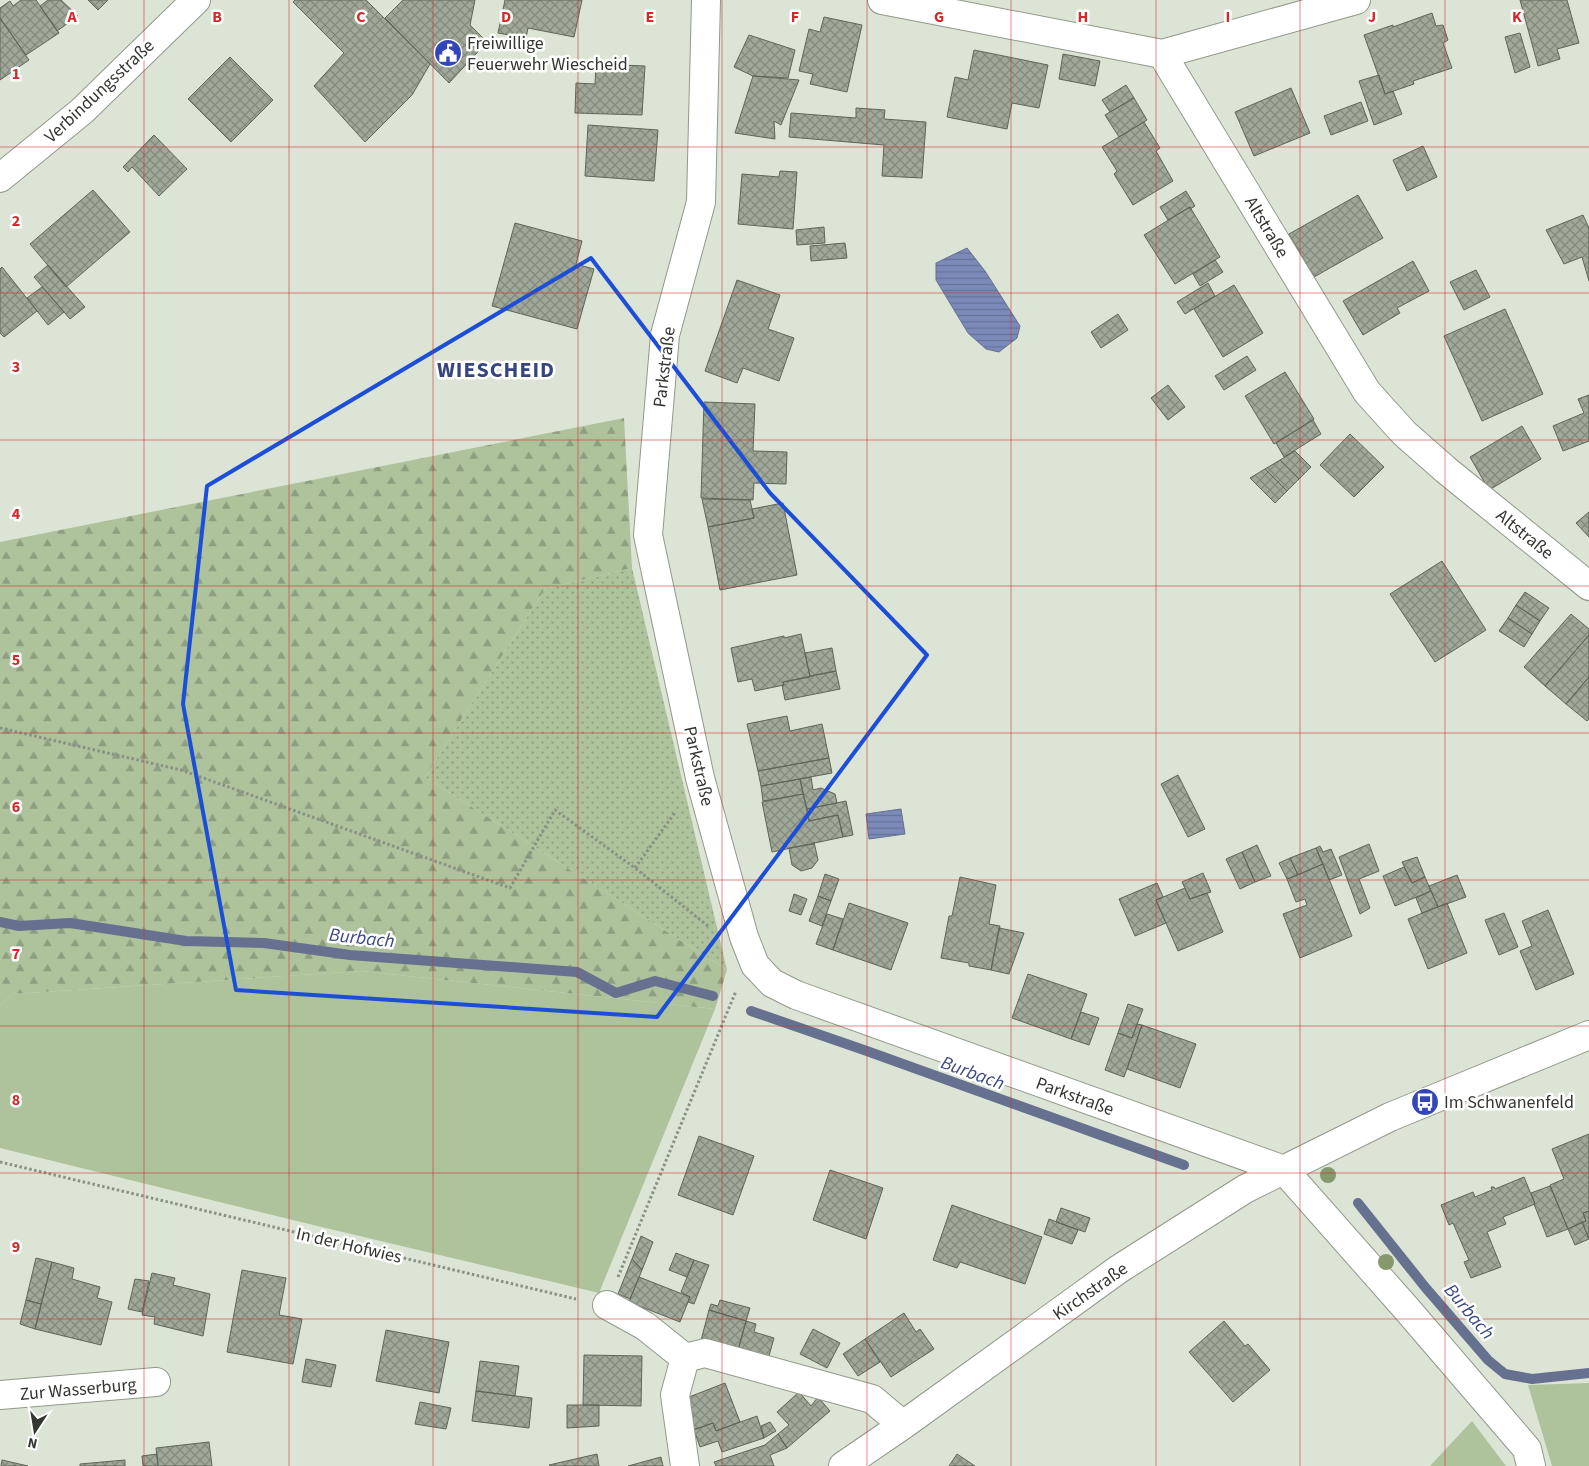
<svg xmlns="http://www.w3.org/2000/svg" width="1589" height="1466" viewBox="0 0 1589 1466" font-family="'Source Sans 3',sans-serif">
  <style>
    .grass { fill: #aec29c }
    .forest { fill: url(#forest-firs) }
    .park { fill: url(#park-dots) }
    .water { fill: url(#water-rules); stroke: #667190 }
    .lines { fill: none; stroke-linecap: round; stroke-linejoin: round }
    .stream { stroke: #667190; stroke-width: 10 }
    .building { fill: url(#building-cross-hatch); stroke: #5f6659 }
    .minor-casing { stroke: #92998b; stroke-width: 30 }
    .path { stroke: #8a9085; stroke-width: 3; stroke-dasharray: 2.5 2.5; stroke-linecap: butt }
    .minor { stroke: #fff; stroke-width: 28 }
    .tree { fill: #85996c }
    .marked { fill: none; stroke: #1d4ed8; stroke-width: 4; stroke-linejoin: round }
    .grid { fill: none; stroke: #d62828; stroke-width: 1; stroke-opacity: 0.55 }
    .labels { text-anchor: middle; stroke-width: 5; stroke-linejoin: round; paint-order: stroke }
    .poi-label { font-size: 18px; fill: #343731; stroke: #fff; text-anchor: start }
    .street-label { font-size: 18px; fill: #343731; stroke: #fff }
    .water-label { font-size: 19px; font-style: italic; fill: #374784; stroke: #fff }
    .district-label { font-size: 22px; font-weight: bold; letter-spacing: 1px; fill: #35457f; stroke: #fff }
    .grid-label { font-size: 16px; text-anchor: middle; font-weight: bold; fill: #d62828; stroke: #fff; stroke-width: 5; stroke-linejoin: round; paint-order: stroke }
  </style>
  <defs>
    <pattern id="forest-firs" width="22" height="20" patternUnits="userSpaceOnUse" patternTransform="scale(1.25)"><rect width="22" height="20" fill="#aec29c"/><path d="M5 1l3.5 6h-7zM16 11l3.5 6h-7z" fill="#8e9e80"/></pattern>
    <pattern id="park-dots" width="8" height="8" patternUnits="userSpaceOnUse" patternTransform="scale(1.25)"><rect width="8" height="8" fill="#aec29c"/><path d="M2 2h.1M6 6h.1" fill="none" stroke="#8e9e80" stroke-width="1.8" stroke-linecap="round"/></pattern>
    <pattern id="water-rules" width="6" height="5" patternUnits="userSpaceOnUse" patternTransform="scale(1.25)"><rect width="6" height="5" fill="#7b8ab9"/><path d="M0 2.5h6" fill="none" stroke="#667297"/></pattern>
    <pattern id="building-cross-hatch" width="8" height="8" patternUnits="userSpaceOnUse" patternTransform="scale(1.25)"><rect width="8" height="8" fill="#a0a899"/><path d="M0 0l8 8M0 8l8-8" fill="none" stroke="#838a7d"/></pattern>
  </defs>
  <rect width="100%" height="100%" fill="#dce4d5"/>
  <path class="grass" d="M361,971L715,1009L599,1293L305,1223L0,1148V1006L12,994Z
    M1589,1383V1466H1552L1528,1385Z
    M1472,1421L1506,1466H1430Z"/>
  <path class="forest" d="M624,418L632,568L545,589L425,777L727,970L715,1009L361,971L12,994L0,1006V542Z"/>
  <path class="park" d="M632,568L727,970L425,777L545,589Z"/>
  <path class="water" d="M967,248L985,271L1020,326L1017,338L999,352L986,349L968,333L936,280V263Z
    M901,809L905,834L869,839L866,814Z"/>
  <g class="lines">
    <path class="stream" d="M0,922L19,926L70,923L186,941L264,943L350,955L577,972L616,993L655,981L713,996
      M751,1011L864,1050L1184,1165
      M1358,1203L1425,1287L1488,1360L1505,1374L1532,1379L1589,1373"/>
  </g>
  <path class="building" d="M21,0H36L59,33L26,55L0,18V8L10,1L13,6Z
    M48,0H61L78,16L57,31L40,6Z
    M88,0H108L98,10Z
    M295,0H366L430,64L412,95L365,142L314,86L344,53L293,2Z
    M403,0H475L470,25L487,42L449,83L385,18Z
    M505,0H582L574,37L528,28L526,38L498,33Z
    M1520,0H1567L1579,43L1557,49L1560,59L1538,66Z
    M1432,13L1436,26L1443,25L1448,40L1443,43L1452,68L1413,81L1414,84L1385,94L1364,35L1393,25V27Z
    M824,17L862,25L847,92L810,84L813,74L799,71L809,29L820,32Z
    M0,18L29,60L0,80Z
    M1520,33L1530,67L1515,73L1505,37Z
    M749,35L795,50L788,78L753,76L734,67Z
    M974,50L1048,65L1039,108L1012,103L1007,129L947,117L955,77L968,80Z
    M1063,54L1100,61L1095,86L1059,79Z
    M230,57L273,100L231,142L188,99Z
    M596,64L645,66L642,115L575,113L576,83L595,84Z
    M1379,75L1385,94L1393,91L1402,114L1374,125L1359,81Z
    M753,76L799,80L781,125L774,121L775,139L735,133Z
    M1126,85L1134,98L1110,112L1102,100Z
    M1291,88L1310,133L1254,156L1235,112Z
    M1134,98L1147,120L1119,137L1105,115Z
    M1361,102L1368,121L1331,135L1324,116Z
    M856,108L885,110L884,119L926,122L922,178L882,176L884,145L789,137L791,113L856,118Z
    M1144,122L1160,148L1156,151L1173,181L1133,205L1114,174L1117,171L1102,147Z
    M588,125L658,130L654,181L585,176Z
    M154,135L187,169L159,196L132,167L128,172L123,167Z
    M1423,146L1437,177L1407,191L1393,160Z
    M780,171L797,172L793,229L738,224L742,174L779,177Z
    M93,190L130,232L66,287L30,244Z
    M1186,191L1195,206L1190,209V207L1168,220L1160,207Z
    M1358,195L1383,238L1314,277L1289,234Z
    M1190,207L1220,257L1175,284L1144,235Z
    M1583,215L1589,228V281L1582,257L1564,264L1546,230Z
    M515,223L582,241L576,264L594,269L577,329L492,306Z
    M824,227L825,243L797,245L796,230Z
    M845,243L847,258L811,261L810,246Z
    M1215,260L1223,272L1200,286L1193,274Z
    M1413,261L1429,291L1397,308L1400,313L1363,335L1343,301Z
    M48,265L85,307L70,319L34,277Z
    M2,267L37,311L4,337L0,333V269Z
    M1476,270L1490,297L1464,310L1450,282Z
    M737,280L780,295L768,329L794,338L779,381L743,368L737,383L705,371Z
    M1208,283L1215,296L1185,314L1177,302Z
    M1234,285L1263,333L1223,357L1194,309Z
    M42,287L64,312L48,325L27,298Z
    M1505,309L1543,394L1482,421L1444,336Z
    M1118,314L1128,330L1101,348L1091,332Z
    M1247,356L1256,370L1224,390L1215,376Z
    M1285,372L1314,419L1274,444L1245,396Z
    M1168,385L1185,407L1168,420L1151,398Z
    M1589,395V441L1563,451L1553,426L1584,413L1578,399Z
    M704,402L755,404L753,451L787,452L786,484L754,483L753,500L701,498Z
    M1313,420L1321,434L1284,457L1276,443Z
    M1522,426L1541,459L1489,490L1470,457Z
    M1350,434L1384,467L1354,497L1320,465Z
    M1295,451L1311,467L1299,479L1280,460Z
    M1280,460L1299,479L1287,491L1265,469Z
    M1265,469L1287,491L1275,503L1250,478Z
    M702,499L750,500L754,518L708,527Z
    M783,503L797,575L720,590L708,527L754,518L752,509Z
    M1589,512V537L1576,523Z
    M1442,561L1486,630L1435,662L1390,594Z
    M1525,592L1549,608L1540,621L1516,605Z
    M1516,605L1540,621L1532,634L1508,618Z
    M1571,614L1589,629V635L1545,686L1524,667Z
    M1508,618L1532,634L1524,647L1499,631Z
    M801,634L810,677L783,682L784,685L755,691L752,679L738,682L731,648L784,636V638Z
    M1589,635V677L1566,704L1545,686Z
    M832,648L836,671L810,676L805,653Z
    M836,671L840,689L785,700L782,685H784L783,682Z
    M1589,677V719L1587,721L1566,704Z
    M787,716L790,731L822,724L829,758L758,771L747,724Z
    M829,758L832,773L761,786L758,771Z
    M1178,775L1205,829L1188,837L1161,784Z
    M811,777L813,790L821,788L835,794L837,803L807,809L800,779Z
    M800,779L803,794L763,801L761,786Z
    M803,794L809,821L838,815L843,837L772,852L762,802Z
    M846,801L853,835L843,837L838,815L809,821L807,809Z
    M814,842L818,860L812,868L801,871L792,865L789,848L814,844Z
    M1369,844L1379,871L1359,879L1370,908L1360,914L1339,857Z
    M1257,845L1271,876L1255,882L1242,852Z
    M1320,846L1323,852L1331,849L1342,875L1329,880L1316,848Z
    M1316,848L1323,864L1298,875L1290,858Z
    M1242,852L1255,882L1240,889L1226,859Z
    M1417,857L1425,877L1412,883L1402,862Z
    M1290,858L1298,875L1287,879L1279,863Z
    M1323,864L1352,936L1300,958L1283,914L1307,905L1305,899L1296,902L1287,879Z
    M1404,867L1412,883L1425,877L1431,891L1395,906L1383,876Z
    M1203,873L1211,892L1190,899L1182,882Z
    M825,874L839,879L831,901L818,896Z
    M1457,875L1466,897L1438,907L1429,886Z
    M960,877L996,885L989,924L1000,926L991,970L969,966V963L941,958L949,916H952Z
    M1157,883L1163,897L1156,900L1166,923L1135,936L1119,899Z
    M1185,888L1190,899L1207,893L1223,932L1178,951L1156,900Z
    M1431,891L1438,907L1422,913L1416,898Z
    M794,894L807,899L801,915L789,911Z
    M818,896L831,901L822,926L809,921Z
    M849,903L908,923L891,970L833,950Z
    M1447,903L1467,953L1428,969L1408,919Z
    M1548,910L1574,974L1536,990L1520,951L1532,946L1522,921Z
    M1504,913L1518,947L1499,955L1485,920Z
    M827,914L843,919L833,950L816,944Z
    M999,928L1024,933L1009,974L991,970Z
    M1028,974L1087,994L1071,1039L1012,1018Z
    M1128,1004L1143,1009L1132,1038L1118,1033Z
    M1081,1012L1099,1018L1089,1045L1071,1039Z
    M1137,1024L1142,1025L1124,1077L1105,1070L1118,1033L1132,1038Z
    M1142,1025L1196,1044L1180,1088L1127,1069Z
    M1589,1134V1211L1583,1213L1586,1221L1568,1229L1550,1185L1564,1179L1552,1149Z
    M699,1136L754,1156L733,1215L678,1195Z
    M830,1170L883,1188L866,1239L813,1220Z
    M1524,1177L1535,1204L1503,1217L1506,1224L1487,1232L1501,1267L1471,1278L1464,1262L1469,1260L1453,1223L1449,1225L1441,1205L1473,1192L1475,1197L1492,1190L1491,1187H1494L1495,1189Z
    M1550,1186L1568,1229L1547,1237L1534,1204H1535L1531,1193Z
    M952,1205L1042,1237L1025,1284L960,1262L957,1268L933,1260Z
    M1061,1208L1090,1218L1085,1232L1056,1222Z
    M1589,1211V1239L1582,1222L1586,1221L1583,1213Z
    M1049,1219L1078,1230L1072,1244L1044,1234Z
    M1582,1222L1589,1239L1575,1245L1568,1229Z
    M641,1236L653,1242L642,1270L632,1259Z
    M676,1253L694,1260L687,1277L669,1270Z
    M36,1258L52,1262L41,1304L26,1300Z
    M632,1259L642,1270L630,1299L618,1294Z
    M694,1260L709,1265L694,1304L688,1302L690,1297L681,1292Z
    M52,1262L74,1268L72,1279L100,1287L97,1298L112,1302L101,1345L35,1329Z
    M242,1270L286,1278L279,1315L302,1319L293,1364L227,1352Z
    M152,1273L175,1278L173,1285L210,1294L203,1336L154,1324L155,1317L142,1315Z
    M639,1277L690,1297L680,1322L629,1302Z
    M135,1279L149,1281L142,1312L128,1309Z
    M26,1300L41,1304L35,1329L20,1324Z
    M720,1300L750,1308L746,1321L709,1310L711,1304L718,1306Z
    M709,1310L746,1321L737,1354L700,1344Z
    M904,1313L916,1332L920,1329L934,1349L891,1377L865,1339Z
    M746,1321L756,1324L754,1332L774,1338L767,1363L737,1354Z
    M1224,1321L1245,1346L1248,1344L1270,1370L1233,1402L1189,1352Z
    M813,1329L840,1343L827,1368L800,1354Z
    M386,1330L449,1342L439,1393L376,1381Z
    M865,1339L880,1362L858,1376L843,1354Z
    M584,1355L642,1356L641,1406L583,1405Z
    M306,1359L336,1365L331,1387L302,1382Z
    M480,1361L519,1366L515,1396L476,1391Z
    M725,1383L740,1422L716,1431L713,1423L692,1430L684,1399Z
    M476,1391L532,1398L529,1428L472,1421Z
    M799,1392L811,1406L818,1397L830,1411L787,1448L778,1434L789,1425L777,1412Z
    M420,1402L451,1408L446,1429L415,1424Z
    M567,1405H599V1426L567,1428Z
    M757,1416L764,1438L722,1452L718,1441L700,1447L694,1430L713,1423L716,1431Z
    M770,1422L776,1431L764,1438L761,1426Z
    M778,1434L787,1448L770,1455L774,1466H716L714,1462L765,1445Z
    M209,1442L212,1466H158L156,1448Z
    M157,1454L158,1466H143L142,1456Z
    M597,1454L599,1466H550L549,1465Z
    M957,1454L975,1466H949Z
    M661,1457L663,1466H628Z
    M2,1460L28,1466H1Z
    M125,1460V1466H80V1464Z"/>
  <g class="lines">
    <g class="minor-casing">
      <path id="minor" d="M706,0L701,202L665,335L648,535L700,778L744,937L755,965L772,983L796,995L1284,1170L1405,1307L1527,1449L1531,1466
        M882,0L1162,54L1356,0
        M1162,54L1367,392L1404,433L1446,470L1589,586
        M0,178L82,111L196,0
        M607,1305L645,1326L685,1358
        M685,1358L705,1353L872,1399L903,1425
        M685,1358L675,1395L685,1466
        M0,1395L156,1382
        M843,1466L903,1425L1119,1269L1245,1189L1390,1117L1589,1035"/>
    </g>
    <path class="path" d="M0,728L181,770L510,888L555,810L635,868L708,926
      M635,868L676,811
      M0,1162L576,1299
      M618,1277L736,991"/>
    <use href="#minor" class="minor"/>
  </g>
  <g class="tree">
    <circle cx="1328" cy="1175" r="8"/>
    <circle cx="1386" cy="1262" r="8"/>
  </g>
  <path class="marked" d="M591,258L770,493L927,655L657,1017L236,990L183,704L207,486Z"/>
  <path class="grid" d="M144,0V1466M289,0V1466M433,0V1466M578,0V1466M722,0V1466M867,0V1466M1011,0V1466M1156,0V1466M1300,0V1466M1445,0V1466M0,147H1589M0,293H1589M0,440H1589M0,586H1589M0,733H1589M0,880H1589M0,1026H1589M0,1173H1589M0,1319H1589"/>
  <defs>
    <g id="civic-disc" transform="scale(1.4375)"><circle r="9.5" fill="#3346b8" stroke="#fff"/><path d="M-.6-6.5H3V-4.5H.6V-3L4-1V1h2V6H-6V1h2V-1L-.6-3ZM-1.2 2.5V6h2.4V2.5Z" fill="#fff"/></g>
    <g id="bus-disc" transform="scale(1.4375)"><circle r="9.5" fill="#3346b8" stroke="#fff"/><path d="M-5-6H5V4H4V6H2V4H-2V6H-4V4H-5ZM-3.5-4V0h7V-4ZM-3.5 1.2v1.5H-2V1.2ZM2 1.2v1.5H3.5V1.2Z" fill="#fff"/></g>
  </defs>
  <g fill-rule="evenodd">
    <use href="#civic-disc" x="448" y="53"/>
    <use href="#bus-disc" x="1425" y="1102"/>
  </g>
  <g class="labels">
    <g class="poi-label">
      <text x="467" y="49">Freiwillige<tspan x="467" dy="21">Feuerwehr Wiescheid</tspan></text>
      <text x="1444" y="1108">Im Schwanenfeld</text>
    </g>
    <g class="street-label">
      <text transform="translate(99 91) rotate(-43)" y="6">Verbindungsstraße</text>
      <text transform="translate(1267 227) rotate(59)" y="6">Altstraße</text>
      <text transform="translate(664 367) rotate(-83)" y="6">Parkstraße</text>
      <text transform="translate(1525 534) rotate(39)" y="6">Altstraße</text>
      <text transform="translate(699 766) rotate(77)" y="6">Parkstraße</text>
      <text transform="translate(1075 1096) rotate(20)" y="6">Parkstraße</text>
      <text transform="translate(349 1245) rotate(13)" y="6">In der Hofwies</text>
      <text transform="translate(1090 1291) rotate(-35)" y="6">Kirchstraße</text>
      <text transform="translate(78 1389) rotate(-5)" y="6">Zur Wasserburg</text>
    </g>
    <g class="water-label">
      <text transform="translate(362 937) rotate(6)" y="7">Burbach</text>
      <text transform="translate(973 1072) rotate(20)" y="7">Burbach</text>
      <text transform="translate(1470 1311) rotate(50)" y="7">Burbach</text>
    </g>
    <g class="district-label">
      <text x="496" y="377">WIESCHEID</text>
    </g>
  </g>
  <g class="grid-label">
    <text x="72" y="22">A</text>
    <text x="217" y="22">B</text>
    <text x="361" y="22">C</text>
    <text x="506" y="22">D</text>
    <text x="650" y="22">E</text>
    <text x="795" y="22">F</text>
    <text x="939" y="22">G</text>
    <text x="1083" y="22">H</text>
    <text x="1228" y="22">I</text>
    <text x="1372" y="22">J</text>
    <text x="1517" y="22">K</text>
    <text x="16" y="79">1</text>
    <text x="16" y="226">2</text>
    <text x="16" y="372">3</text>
    <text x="16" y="519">4</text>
    <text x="16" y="665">5</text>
    <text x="16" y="812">6</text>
    <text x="16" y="959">7</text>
    <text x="16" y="1105">8</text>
    <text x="16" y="1252">9</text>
  </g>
  <g transform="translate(35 1431) rotate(192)" stroke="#ffffff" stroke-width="4" paint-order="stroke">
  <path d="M0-4L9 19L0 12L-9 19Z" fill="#343731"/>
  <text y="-8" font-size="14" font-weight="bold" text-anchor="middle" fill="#343731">N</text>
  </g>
</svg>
